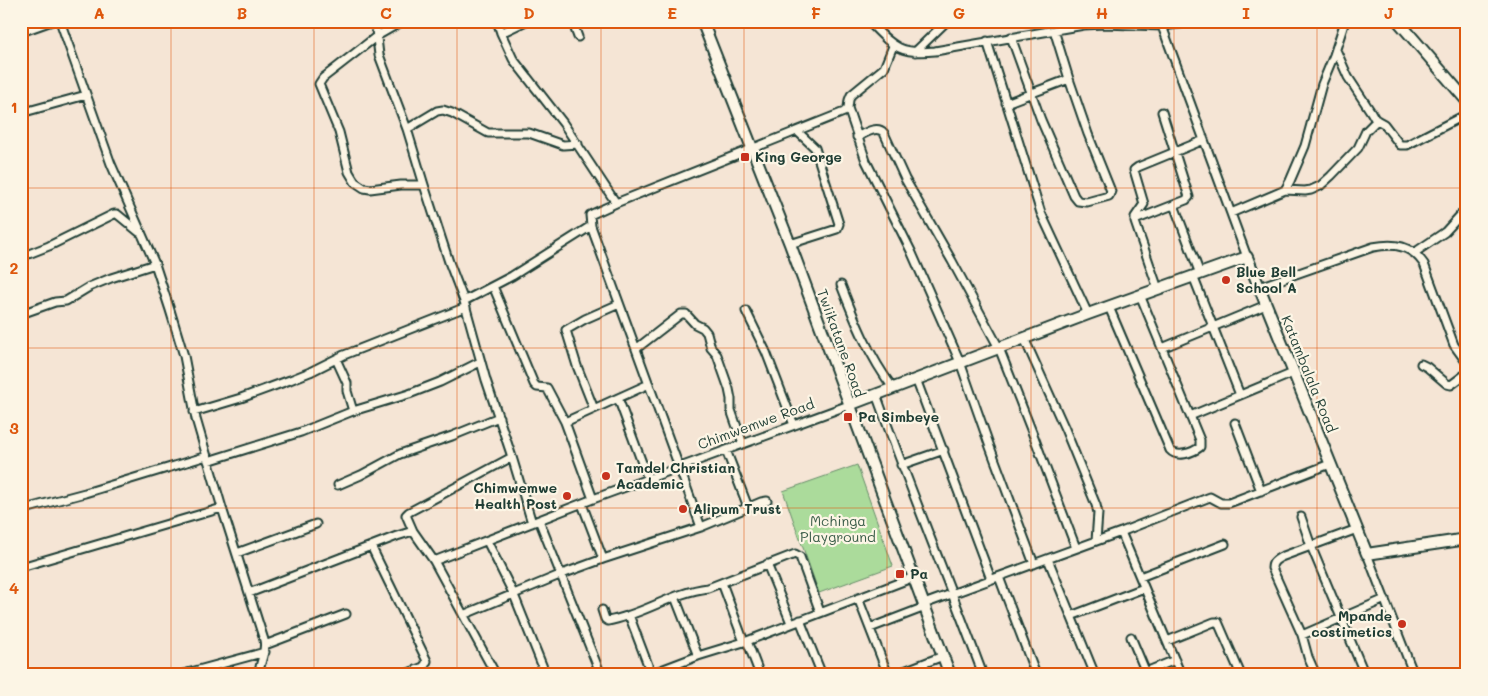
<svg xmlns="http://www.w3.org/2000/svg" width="1488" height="696" viewBox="0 0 1488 696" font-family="Mali,sans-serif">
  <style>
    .green { fill: #abdb9b; stroke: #658c68 }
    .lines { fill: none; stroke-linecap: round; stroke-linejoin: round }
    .street-casing { stroke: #1f3d34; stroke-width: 11 }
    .secondary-casing { stroke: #1f3d34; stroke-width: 14 }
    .street { stroke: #fcf5e5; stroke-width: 7 }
    .secondary { stroke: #fcf5e5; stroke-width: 10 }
    .grid { fill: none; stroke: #de580e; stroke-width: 1; stroke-opacity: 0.55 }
    .poi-dot { fill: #c8321e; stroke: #fcf5e5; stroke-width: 2 }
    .labels { text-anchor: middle; stroke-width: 4.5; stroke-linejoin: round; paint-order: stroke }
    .poi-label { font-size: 14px; font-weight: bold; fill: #1f3d34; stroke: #fcf5e5; text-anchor: start }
    .street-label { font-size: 14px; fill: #1f3d34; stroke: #fcf5e5 }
    .park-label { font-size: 14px; fill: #3b5d49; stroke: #fcf5e5 }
    .neatline { fill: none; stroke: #de580e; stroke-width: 2 }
    .grid-label { font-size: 16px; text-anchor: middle; font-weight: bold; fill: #de580e }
  </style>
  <rect width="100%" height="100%" fill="#f5e5d5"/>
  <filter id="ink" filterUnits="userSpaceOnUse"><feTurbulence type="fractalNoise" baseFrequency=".02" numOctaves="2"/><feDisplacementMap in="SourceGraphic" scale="10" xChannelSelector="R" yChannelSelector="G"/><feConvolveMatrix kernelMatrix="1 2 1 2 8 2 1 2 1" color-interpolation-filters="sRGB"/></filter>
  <g filter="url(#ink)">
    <path class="green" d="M857,465L893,566L819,593L783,491Z"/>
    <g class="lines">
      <g class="street-casing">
        <path id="street" d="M60,21L111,164L155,264L170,310L184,356L196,419L222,508L264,640C267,653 259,662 259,675
          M375,21L379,55L407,129L424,185L449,262L464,301L486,380L512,457L532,523
          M403,21L377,36L323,78L319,84L339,132L349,172L355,182L364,188L370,189L401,185H424
          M497,21L501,33L513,59L563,123L616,203
          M572,21L578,37
          M868,21C892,45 898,55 935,51L1084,25L1104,24L1162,26L1204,21
          M1162,26L1247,257
          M21,32L52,21
          M501,33L526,21
          M1011,37L1041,120L1074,196L1078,201L1087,202L1109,196L1111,191L1088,134L1069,79L1054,30
          M987,41L1041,213L1088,314
          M893,46L884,68L851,95L849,100L848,108L866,161L911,251L960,362L990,447L1034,564
          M1336,50L1348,77L1371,112L1375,119L1384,124L1400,145H1407L1467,114
          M915,52L947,21
          M1006,103L1069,79
          M21,113L86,95
          M407,129L437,111L443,110L452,113L488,133H529L563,145L578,144
          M857,137C865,133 877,125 884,133L905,179L952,261L999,348L1034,437L1076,548
          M1285,190L1290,181L1305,146L1322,84L1334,55L1345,21
          M1174,205L1200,274
          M1231,213L1285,190L1305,191L1311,190L1320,186L1331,176L1358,148L1366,131L1377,120
          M1135,220L1186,200L1189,197L1162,112
          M790,244L837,229L839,224L815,148L797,131
          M1414,253L1445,232L1467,208
          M21,257L49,246L114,214H117L139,232
          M1193,276L1240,395
          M841,285C855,321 869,356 893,388
          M493,286L534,384L537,387L547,388L565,422L593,499
          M1259,287L1373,247C1395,243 1411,245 1424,264L1454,345L1467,363
          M1158,289L1135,222V217L1144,204L1134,170L1138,167L1204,140
          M464,301L512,276L591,226
          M1109,307L1170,450C1177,458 1192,453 1200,447V440L1140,295
          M746,311L766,352L794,425
          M21,314L55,302L66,301L89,287L111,278L155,264
          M1024,338L1065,429L1096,505L1098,513L1096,541
          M1162,348L1266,305
          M636,349L681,314H686L695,324L703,328L707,333L711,348L717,355L729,389L731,399V410L743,444
          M336,359L347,383V391L353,411
          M1421,364L1427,367L1447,384L1451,385L1467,373
          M916,379L991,579
          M876,394C910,489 948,581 983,675
          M618,398L648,479
          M594,409L577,366L566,330L585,319L619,304
          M194,412L241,398L290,380L310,372L344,355L466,307
          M1190,416L1293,373
          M565,422L649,384
          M1235,423L1261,491
          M726,450L748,507
          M208,461L301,432L353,411L409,394L440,382L480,362
          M901,465L944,450
          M338,485L361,475L400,454L452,436L499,417
          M582,504L603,559L701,527L761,502L767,501
          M21,510L85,493L207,456
          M1301,517L1311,546L1365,675
          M539,520L601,675
          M701,527L591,226L590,215L616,203L844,112L848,108
          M1121,532L1210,497L1221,503H1229L1330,464
          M487,541L514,595L546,675
          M371,546L427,661L425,665L423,667L403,675
          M237,553L316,524
          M1367,554L1414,675
          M1048,559L1095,675
          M434,561L593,499L849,405
          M767,564L791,623
          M21,567L222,508
          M999,577L1036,675
          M1140,577L1225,544
          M722,583L744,642
          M249,593L397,536L413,531
          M675,597L698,656
          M858,598L888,675
          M924,604L1121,532L1181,675
          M602,610L605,619L608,621C643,615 673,592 708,588L795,554L800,557L820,612
          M463,615L562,574L603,559
          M629,615L651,673
          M1071,616L1144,588
          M800,620L822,675
          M870,628L925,607
          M1302,635L1385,599
          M1131,637L1147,675
          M747,641L760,675
          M1167,641L1214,622H1218L1241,675
          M265,645L346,614
          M180,675L265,652
          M496,675L434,561L413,531L406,515L409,512L512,457
          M648,675L698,656L747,641L914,577
          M894,675L943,656
          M1138,675L1175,660
          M1316,675L1308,657L1302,635L1272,568C1272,562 1276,560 1281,557L1357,529"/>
      </g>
      <g class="secondary-casing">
        <path id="secondary" d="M702,21L790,244L950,675
          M1398,21L1467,101
          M849,405L1088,314L1247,257L1367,554L1467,539"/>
      </g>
      <use href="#street" class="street"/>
      <use href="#secondary" class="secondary"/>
    </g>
  </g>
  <path class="grid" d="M171,21V675M314,21V675M457,21V675M601,21V675M744,21V675M887,21V675M1031,21V675M1174,21V675M1317,21V675M21,188H1467M21,348H1467M21,508H1467"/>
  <g class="poi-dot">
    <rect x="740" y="152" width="10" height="10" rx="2.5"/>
    <circle cx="1226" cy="280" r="5"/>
    <rect x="843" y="412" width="10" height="10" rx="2.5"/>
    <circle cx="606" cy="476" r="5"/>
    <circle cx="567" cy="496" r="5"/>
    <circle cx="683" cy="509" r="5"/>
    <rect x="895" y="569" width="10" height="10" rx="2.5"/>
    <circle cx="1402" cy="624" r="5"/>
  </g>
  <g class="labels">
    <g class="poi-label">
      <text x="755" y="162">King George</text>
      <text x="1236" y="277">Blue Bell<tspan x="1236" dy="16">School A</tspan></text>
      <text x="858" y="422">Pa Simbeye</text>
      <text x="616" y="473">Tamdel Christian<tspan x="616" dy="16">Academic</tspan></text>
      <text x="557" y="493" text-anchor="end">Chimwemwe<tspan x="557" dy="16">Health Post</tspan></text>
      <text x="693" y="514">Alipum Trust</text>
      <text x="910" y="579">Pa</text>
      <text x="1392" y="621" text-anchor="end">Mpande<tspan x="1392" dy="16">costimetics</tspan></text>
    </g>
    <g class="street-label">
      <text transform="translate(841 343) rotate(70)" y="5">Twiikatane Road</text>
      <text transform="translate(1309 374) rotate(68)" y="5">Katambalala Road</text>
      <text transform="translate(756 424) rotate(-20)" y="5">Chimwemwe Road</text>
    </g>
    <g class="park-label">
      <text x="838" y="526">Mchinga<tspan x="838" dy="16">Playground</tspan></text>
    </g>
  </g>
  <rect width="1488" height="696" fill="none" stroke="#fcf5e5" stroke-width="55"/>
  <rect x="28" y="28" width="1432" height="640" class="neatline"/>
  <g class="grid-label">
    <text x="99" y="19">A</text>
    <text x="242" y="19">B</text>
    <text x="386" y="19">C</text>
    <text x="529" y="19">D</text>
    <text x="672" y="19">E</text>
    <text x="816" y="19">F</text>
    <text x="959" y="19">G</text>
    <text x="1102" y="19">H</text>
    <text x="1246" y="19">I</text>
    <text x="1389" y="19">J</text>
    <text x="14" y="113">1</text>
    <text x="14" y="274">2</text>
    <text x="14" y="434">3</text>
    <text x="14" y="594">4</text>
  </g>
</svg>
